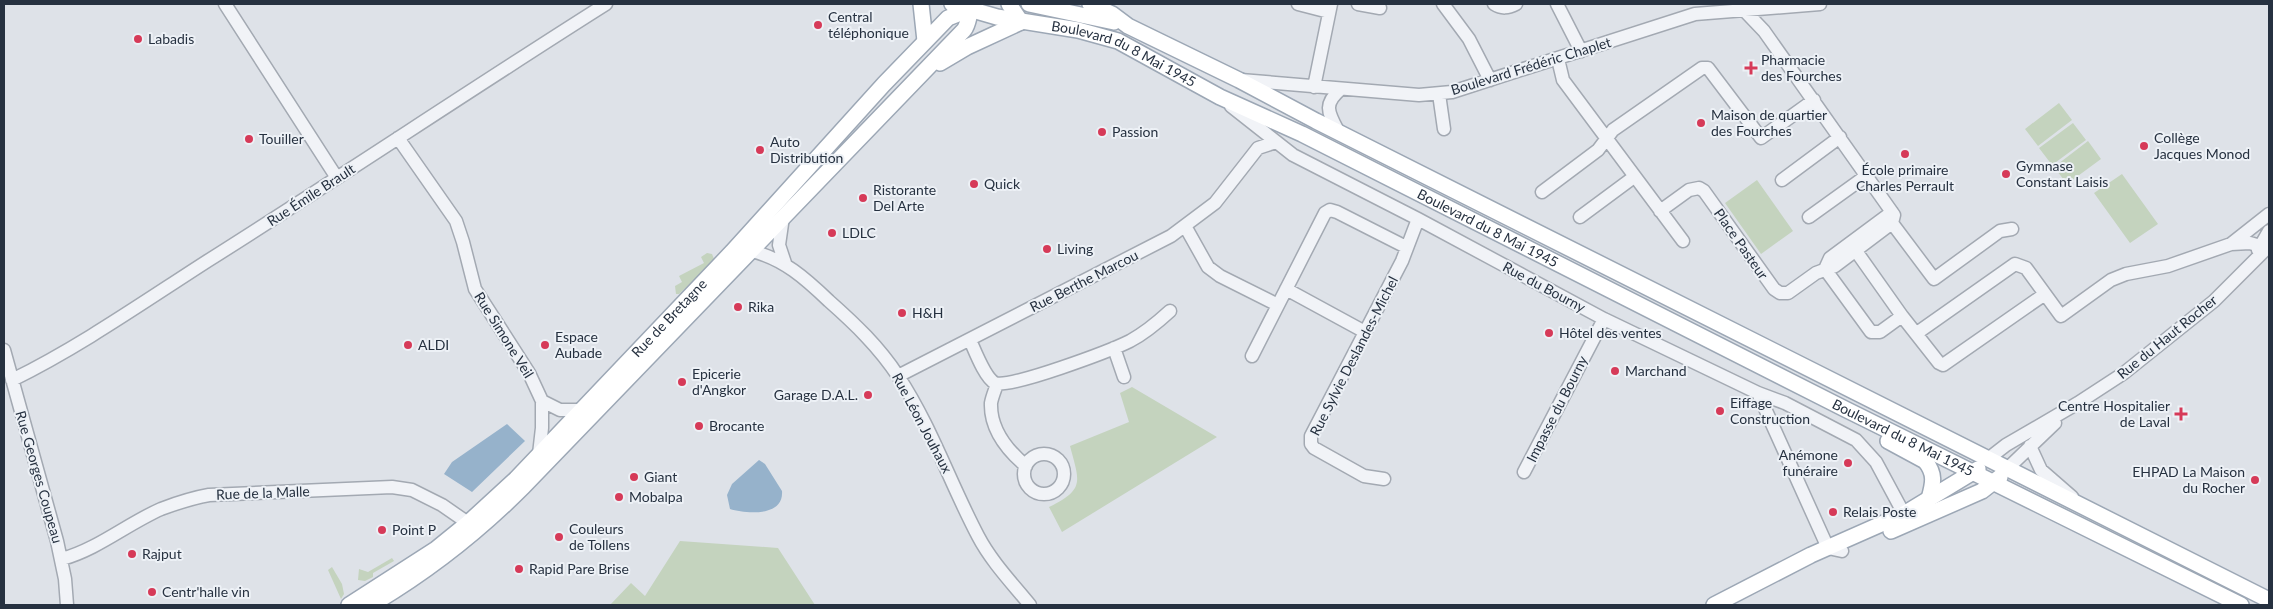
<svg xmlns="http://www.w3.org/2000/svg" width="2273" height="609" viewBox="0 0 2273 609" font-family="Lato,sans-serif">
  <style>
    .green { fill: #c4d3be }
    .water { fill: #96b2cb }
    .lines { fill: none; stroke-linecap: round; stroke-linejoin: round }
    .minor-casing { stroke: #a3a9b2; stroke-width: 15 }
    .major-casing { stroke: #9ca7b5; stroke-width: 18 }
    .minor { stroke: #f1f3f7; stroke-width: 12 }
    .major { stroke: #fff; stroke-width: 15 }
    .poi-dot { fill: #d63a58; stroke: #edf1f6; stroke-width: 2 }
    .labels { text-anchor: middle; stroke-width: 4; stroke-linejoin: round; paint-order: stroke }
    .poi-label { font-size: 14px; fill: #263140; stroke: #edf1f6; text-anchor: start }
    .street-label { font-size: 14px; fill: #263140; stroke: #edf1f6 }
  </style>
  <rect width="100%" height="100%" fill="#dee2e8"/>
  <path class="green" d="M2059,103L2072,120L2038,146L2025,129Z
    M2073,123L2086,140L2052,165L2039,148Z
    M2088,141L2101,159L2067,184L2054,167Z
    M2122,174L2158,224L2130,243L2094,193Z
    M1757,180L1793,231L1761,254L1725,203Z
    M707,253L712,254L714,259L708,267L679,294H676L675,286L682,282L679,276L704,263L701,257Z
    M1132,387L1217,437L1062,532L1049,507C1086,489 1079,481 1070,446L1129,422L1120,393Z
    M680,541L778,548L815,605H610L631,583L645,596Z
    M392,558L394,561L373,573V577L365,581L358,580L359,569L368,572Z
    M332,567L342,584L344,594L341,599L328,570Z"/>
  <path class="water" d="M507,424L525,441L472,492L444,474L452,462Z
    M759,460L765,464L782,491C784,517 746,514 730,509L727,495L732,484Z"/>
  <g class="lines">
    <g class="minor-casing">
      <path id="minor" d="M225,4L337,178
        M1298,4L1329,12
        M1358,4L1380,8
        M1443,4L1469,39L1490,80
        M1494,4C1502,9 1508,8 1516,4
        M1557,4L1581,51
        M1558,59L1563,80L1683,241
        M1241,80L1419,95L1452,92L1695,14L1820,4
        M1314,87L1331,4
        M1439,94L1444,129
        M1231,106L1293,155L1418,219L1604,319L1758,393L1785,403L1856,440L1876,462L1904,514
        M1338,131C1328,112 1323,104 1341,89
        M398,138L456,221L463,242L475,289L529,373L542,401V428L539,454
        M1782,180L1840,137
        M1542,192L1598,150L1613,130L1702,68H1708L1761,138L1814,100
        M1660,211L1689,190L1699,188L1704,191L1774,289L1780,293H1788L1816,273L1835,266L1892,223L1894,215L1764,31L1743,9
        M783,217L779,245L785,263
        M1580,217L1634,177
        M1809,217L1866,176
        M1892,223L1934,279L2000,231L2012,229
        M1185,226L1208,267L1220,276L1278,305
        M2231,244L2250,243L2260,246L2269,244
        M2258,250L2269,231
        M751,251C783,258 806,279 829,301C855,324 879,347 898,376C931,426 950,483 978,536C991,561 1012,583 1030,605
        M1825,269L1871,332H1880L1902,316L1856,251
        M1825,269L1830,258L1892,212
        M1286,289L1365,332
        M1902,316L1939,363L1943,365L2045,294
        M1917,333L2015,264L2026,268L2061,316L2111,280L2126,274L2168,266L2231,244L2269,214
        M970,340C975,351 985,378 995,383C1010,389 1112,350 1130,341C1145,333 1158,322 1170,311
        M1114,348L1124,377
        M4,350L57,541L65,579L67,605
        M1252,356L1325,213L1330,210L1337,212L1406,247
        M898,376L1171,236L1215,203L1258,148L1276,142
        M12,380C81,346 145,301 209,260C342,176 473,88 606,4
        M997,384C995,390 992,397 991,403C990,429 1007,450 1026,466
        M1758,393L1828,548L1842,551
        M542,401L560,410H581
        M2030,446L2041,470L2072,497
        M1024 474a20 20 0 1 1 40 0a20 20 0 1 1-40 0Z
        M1988,459L2006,445L2078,403L2124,373L2214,301L2269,246
        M2007,469L2055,423
        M1524,472L1604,319
        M1384,479L1364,476L1314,448L1311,444V436L1402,261L1418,219
        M62,559C98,549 127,524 161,509C177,503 192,498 209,495L392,487L412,490L442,505L468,523"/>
    </g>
    <g class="major-casing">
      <g id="major">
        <path d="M921,4L925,41"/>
        <path id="s1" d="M952,4L997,17L1078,30L1118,41L1220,97L1302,134L1845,409L2241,605"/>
        <path d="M1009,4L1021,22"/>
        <path d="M1029,4L1114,22"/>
        <path d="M1090,4L1112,14L1128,26L1239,80L1316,121L2269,600"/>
        <path d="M940,63L967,47L1021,22"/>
        <path d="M1888,441L1925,461C1936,474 1933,484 1929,499"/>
        <path d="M1891,531L1982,491L2000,477"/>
        <path id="s2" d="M349,605L436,549L468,523L516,479L732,252L884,84L948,18L973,8"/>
        <path d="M371,605C427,572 477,533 523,487L964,30C970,22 968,12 974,4"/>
        <path d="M1714,605L1811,555L1904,514L1978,469"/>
      </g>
    </g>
    <use href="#minor" class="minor"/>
    <use href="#major" class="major"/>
  </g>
  <g class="poi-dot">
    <circle cx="818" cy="25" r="5"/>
    <circle cx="138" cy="39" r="5"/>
    <path d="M1748.5 60.5h5v5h5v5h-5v5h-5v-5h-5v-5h5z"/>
    <circle cx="1701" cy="123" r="5"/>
    <circle cx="1102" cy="132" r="5"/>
    <circle cx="249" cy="139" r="5"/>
    <circle cx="2144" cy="146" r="5"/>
    <circle cx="760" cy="150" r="5"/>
    <circle cx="1905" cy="154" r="5"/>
    <circle cx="2006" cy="174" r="5"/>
    <circle cx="974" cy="184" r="5"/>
    <circle cx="863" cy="198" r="5"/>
    <circle cx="832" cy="233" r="5"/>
    <circle cx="1047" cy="249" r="5"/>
    <circle cx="738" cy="307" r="5"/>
    <circle cx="902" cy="313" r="5"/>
    <circle cx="1549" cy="333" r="5"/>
    <circle cx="408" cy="345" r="5"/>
    <circle cx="545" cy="345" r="5"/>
    <circle cx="1615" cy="371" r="5"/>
    <circle cx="682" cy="382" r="5"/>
    <circle cx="868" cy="395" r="5"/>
    <circle cx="1720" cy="411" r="5"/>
    <path d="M2178.5 406.5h5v5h5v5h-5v5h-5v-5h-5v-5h5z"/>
    <circle cx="699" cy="426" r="5"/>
    <circle cx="1848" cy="463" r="5"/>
    <circle cx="634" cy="477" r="5"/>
    <circle cx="2255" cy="480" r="5"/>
    <circle cx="619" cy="497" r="5"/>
    <circle cx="1833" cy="512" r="5"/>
    <circle cx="382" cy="530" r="5"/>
    <circle cx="559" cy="537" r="5"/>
    <circle cx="132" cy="554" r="5"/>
    <circle cx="519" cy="569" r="5"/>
    <circle cx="152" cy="592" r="5"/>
  </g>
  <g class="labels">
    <g class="poi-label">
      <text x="828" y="22">Central<tspan x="828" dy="16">téléphonique</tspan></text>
      <text x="148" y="44">Labadis</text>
      <text x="1761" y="65">Pharmacie<tspan x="1761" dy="16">des Fourches</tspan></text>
      <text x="1711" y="120">Maison de quartier<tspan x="1711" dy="16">des Fourches</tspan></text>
      <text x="1112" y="137">Passion</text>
      <text x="2154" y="143">Collège<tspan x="2154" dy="16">Jacques Monod</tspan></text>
      <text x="259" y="144">Touiller</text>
      <text x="770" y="147">Auto<tspan x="770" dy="16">Distribution</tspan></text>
      <text x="2016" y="171">Gymnase<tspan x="2016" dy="16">Constant Laisis</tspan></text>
      <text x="1905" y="175" text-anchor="middle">École primaire<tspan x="1905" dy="16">Charles Perrault</tspan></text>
      <text x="984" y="189">Quick</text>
      <text x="873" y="195">Ristorante<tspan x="873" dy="16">Del Arte</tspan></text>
      <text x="842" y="238">LDLC</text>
      <text x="1057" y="254">Living</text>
      <text x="748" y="312">Rika</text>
      <text x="912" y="318">H&amp;H</text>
      <text x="1559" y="338">Hôtel des ventes</text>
      <text x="555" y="342">Espace<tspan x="555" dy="16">Aubade</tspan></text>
      <text x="418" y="350">ALDI</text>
      <text x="1625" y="376">Marchand</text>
      <text x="692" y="379">Epicerie<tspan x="692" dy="16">d'Angkor</tspan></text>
      <text x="858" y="400" text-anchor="end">Garage D.A.L.</text>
      <text x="1730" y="408">Eiffage<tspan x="1730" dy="16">Construction</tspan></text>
      <text x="2170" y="411" text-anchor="end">Centre Hospitalier<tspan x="2170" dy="16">de Laval</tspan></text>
      <text x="709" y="431">Brocante</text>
      <text x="1838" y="460" text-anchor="end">Anémone<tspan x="1838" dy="16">funéraire</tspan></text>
      <text x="2245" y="477" text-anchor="end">EHPAD La Maison<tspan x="2245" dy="16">du Rocher</tspan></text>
      <text x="644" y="482">Giant</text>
      <text x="629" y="502">Mobalpa</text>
      <text x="1843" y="517">Relais Poste</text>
      <text x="569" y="534">Couleurs<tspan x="569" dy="16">de Tollens</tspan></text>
      <text x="392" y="535">Point P</text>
      <text x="142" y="559">Rajput</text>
      <text x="529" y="574">Rapid Pare Brise</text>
      <text x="162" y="597">Centr'halle vin</text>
    </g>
    <g class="street-label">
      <text dy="5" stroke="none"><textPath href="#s1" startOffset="180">Boulevard du 8 Mai 1945</textPath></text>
      <text transform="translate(1531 66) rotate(-17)" y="5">Boulevard Frédéric Chaplet</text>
      <text transform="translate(311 195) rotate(-33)" y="5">Rue Émile Brault</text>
      <text dy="5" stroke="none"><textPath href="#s1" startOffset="585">Boulevard du 8 Mai 1945</textPath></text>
      <text transform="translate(1741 244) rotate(55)" y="5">Place Pasteur</text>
      <text transform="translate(1084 281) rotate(-27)" y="5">Rue Berthe Marcou</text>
      <text transform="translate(1544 287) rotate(28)" y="5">Rue du Bourny</text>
      <text dy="5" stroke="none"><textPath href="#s2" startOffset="432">Rue de Bretagne</textPath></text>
      <text transform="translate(504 335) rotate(58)" y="5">Rue Simone Veil</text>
      <text transform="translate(2167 337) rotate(-39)" y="5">Rue du Haut Rocher</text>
      <text transform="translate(1354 356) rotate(-63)" y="5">Rue Sylvie Deslandes-Michel</text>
      <text transform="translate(1557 409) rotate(-63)" y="5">Impasse du Bourny</text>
      <text transform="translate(922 423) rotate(62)" y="5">Rue Léon Jouhaux</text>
      <text dy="5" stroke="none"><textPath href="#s1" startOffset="1050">Boulevard du 8 Mai 1945</textPath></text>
      <text transform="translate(39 477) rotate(74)" y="5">Rue Georges Coupeau</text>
      <text transform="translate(263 493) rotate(-2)" y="5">Rue de la Malle</text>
    </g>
  </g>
  <rect width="2273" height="609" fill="none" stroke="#263140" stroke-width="10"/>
</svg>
